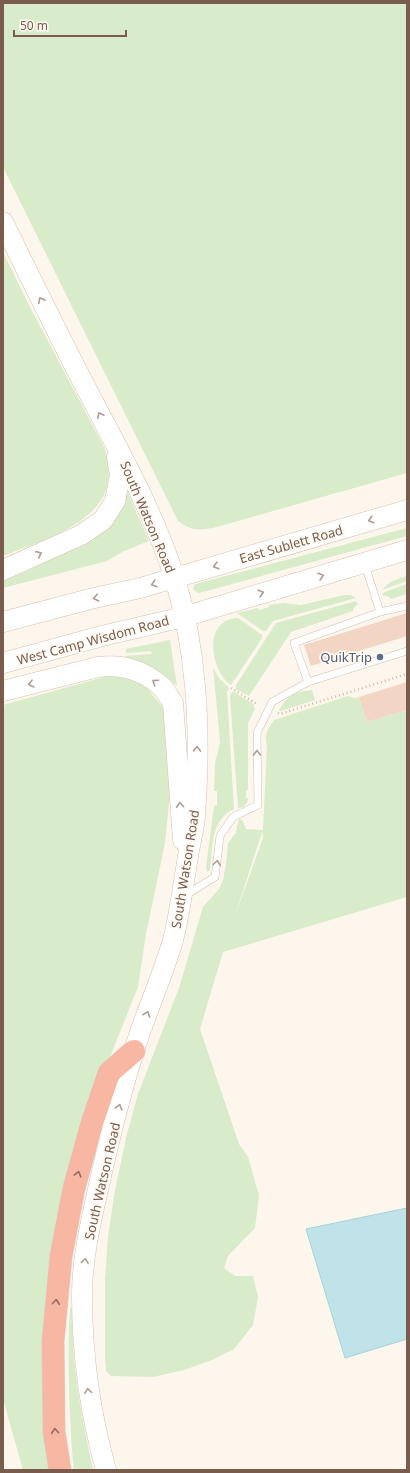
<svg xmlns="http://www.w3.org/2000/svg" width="410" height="1473" viewBox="0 0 410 1473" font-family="'Noto Sans',sans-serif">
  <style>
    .green { fill: #d8ecc9; fill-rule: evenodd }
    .water { fill: #bfe3e8; stroke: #a5d3da }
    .building { fill: #f3d5c3 }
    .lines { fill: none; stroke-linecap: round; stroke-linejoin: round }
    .service-casing { stroke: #d1beb0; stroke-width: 8 }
    .secondary-casing { stroke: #d6c0b0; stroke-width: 21 }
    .motorway-casing { stroke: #dad1cd; stroke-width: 23 }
    .path { stroke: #d9b8a5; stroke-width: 2.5; stroke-dasharray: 1 3; stroke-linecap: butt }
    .service { stroke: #fff; stroke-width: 7 }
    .secondary { stroke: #fff; stroke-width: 20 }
    .motorway { stroke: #f7b7a3; stroke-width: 22 }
    .oneway { stroke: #af9d94 }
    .oneway2 { stroke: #936e5e }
    .service-dot { fill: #5c6f8a; stroke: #fffaf3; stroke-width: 1.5 }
    .labels { text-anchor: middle; stroke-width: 3.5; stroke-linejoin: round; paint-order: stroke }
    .street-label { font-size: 13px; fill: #7a5c4d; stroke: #fffaf3 }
    .service-label { font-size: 13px; fill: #4e5e75; stroke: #fffaf3; text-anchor: end }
  </style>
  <rect width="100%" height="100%" fill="#fdf6ec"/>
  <path class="green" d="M3,3H407V473L213,528C197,530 192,531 178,521L3,167Z
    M3,252L28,303L104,447C129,517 52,536 3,556Z
    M128,493L149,541L124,551L107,561L3,588V580L25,572L85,543Z
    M407,528V536L207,591L198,593L193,589L195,584Z
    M407,576V581L382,590C389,581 397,579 407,576Z
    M407,584V594L391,599L389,597L383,595L382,594L385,592Z
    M344,595H351L356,598L273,621L266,631H263L237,613L258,608L259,610L269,607V605L283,603L301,605Z
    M356,601L358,604L353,609V611L291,632L249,696L236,689V685L276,623Z
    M234,618H238L262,635V638L231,685C216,676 207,642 218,628C222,622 227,620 234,618Z
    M170,640L177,686L159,671L124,656L152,654L151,651L126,653V649Z
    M213,668L219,678L229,688L227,692L234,809C210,820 213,848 210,870L207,872L206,867L214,806L217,805V791H214L215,763L220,743L218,719Z
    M108,676L132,679L146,687L162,706L170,726L172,774L165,843L146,934L138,987L92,1102L53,1252L52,1470H23L3,1399V705Z
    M312,690L315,700L281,711L279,710C289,695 294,692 312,690Z
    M234,692L253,704L255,709L248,723V790H246V798H248C248,803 244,808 238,808L230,696L231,693Z
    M348,696L354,698L359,697L367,722L407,710V897L223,952L200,1029L239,1144L248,1157L259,1195L255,1228L228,1256L224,1268L235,1276H253L258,1297L253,1325L234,1349L212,1360L184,1370L153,1377L111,1376L106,1371L105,1358V1279L108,1237L115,1190L127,1134L138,1094L179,988L203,907L219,889L223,880L226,864L228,843L236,832L239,818L242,820L246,829L263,830L267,746C264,735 267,730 274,720ZM262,832L263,838L235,916Z
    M73,1307C70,1362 82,1417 93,1470H74L73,1463C69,1411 67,1360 70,1308Z"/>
  <path class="water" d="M407,1208V1339L345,1358L306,1229Z"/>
  <path class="building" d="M407,613V636L311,666L304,645Z
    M407,682V710L367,722L359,697Z"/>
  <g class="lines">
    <g class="service-casing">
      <path id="service" d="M380,612L407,606
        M308,682L294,643L380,612L365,565
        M184,896L215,877L220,836L233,817L258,805L257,733L272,702L308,682L407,651"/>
    </g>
    <g class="secondary-casing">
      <path id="secondary" d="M3,222C30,277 57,332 85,386C117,448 153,510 174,576C185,611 192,650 195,686C199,729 198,774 195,817C193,834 188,852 186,869C182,893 179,917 173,940C162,978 145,1014 134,1051C120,1095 109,1140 99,1185C91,1221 82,1258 82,1295C82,1354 90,1413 106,1470
        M3,570L81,535L103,520L115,501L120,475L117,457
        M3,622L90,599L140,588L407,510
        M3,663L102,636L183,617L407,550
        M3,691L98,667C121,664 142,670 160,685C165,689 169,697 173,703L183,840"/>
    </g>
    <g class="motorway-casing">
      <path id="motorway" d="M60,1470L54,1432L53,1341L61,1256L74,1188L92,1123L109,1073L134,1051"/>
    </g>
    <path class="path" d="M231,688L258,705
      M278,713L280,714L407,674"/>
    <use href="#service" class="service"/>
    <use href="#secondary" class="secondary"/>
    <use href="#motorway" class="motorway"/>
  </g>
  <defs><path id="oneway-chevron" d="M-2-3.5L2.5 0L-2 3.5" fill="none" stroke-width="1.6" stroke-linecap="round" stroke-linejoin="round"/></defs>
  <g class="oneway">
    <use href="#oneway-chevron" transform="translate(41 300) rotate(-116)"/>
    <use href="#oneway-chevron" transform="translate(100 415) rotate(-117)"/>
    <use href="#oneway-chevron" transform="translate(371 520) rotate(164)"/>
    <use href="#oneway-chevron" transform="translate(39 554) rotate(-24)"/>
    <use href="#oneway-chevron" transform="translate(216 566) rotate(164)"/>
    <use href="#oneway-chevron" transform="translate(321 576) rotate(-16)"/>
    <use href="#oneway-chevron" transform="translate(154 584) rotate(163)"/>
    <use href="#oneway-chevron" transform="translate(261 593) rotate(-16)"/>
    <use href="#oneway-chevron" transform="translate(96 598) rotate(167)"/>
    <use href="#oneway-chevron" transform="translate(155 682) rotate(-146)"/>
    <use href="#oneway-chevron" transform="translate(31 684) rotate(166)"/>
    <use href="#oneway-chevron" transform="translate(197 749) rotate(-89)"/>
    <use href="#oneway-chevron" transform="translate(257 753) rotate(-91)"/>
    <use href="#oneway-chevron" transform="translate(180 805) rotate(-94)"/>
    <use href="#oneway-chevron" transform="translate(217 863) rotate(-83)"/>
    <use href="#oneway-chevron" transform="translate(147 1014) rotate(-71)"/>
    <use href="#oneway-chevron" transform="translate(119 1107) rotate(-75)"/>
    <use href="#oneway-chevron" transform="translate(85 1261) rotate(-82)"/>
    <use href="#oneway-chevron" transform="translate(88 1391) rotate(-98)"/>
  </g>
  <g class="oneway2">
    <use href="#oneway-chevron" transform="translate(78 1174) rotate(-75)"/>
    <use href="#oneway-chevron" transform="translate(56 1302) rotate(-85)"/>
    <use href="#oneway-chevron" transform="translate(55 1431) rotate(-95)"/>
  </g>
  <circle class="service-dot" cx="380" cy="657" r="4"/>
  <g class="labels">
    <g class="street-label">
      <text transform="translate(148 517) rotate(67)" y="5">South Watson Road</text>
      <text transform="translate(291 544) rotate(-16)" y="5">East Sublett Road</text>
      <text transform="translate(93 640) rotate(-15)" y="5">West Camp Wisdom Road</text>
      <text transform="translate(185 869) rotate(-81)" y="5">South Watson Road</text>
      <text transform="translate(102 1181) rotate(-77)" y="5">South Watson Road</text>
    </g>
    <g class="service-label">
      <text x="372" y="662">QuikTrip</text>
    </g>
  </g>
  <rect width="410" height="1473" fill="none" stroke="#7a5c4d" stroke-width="8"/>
  <path d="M14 30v6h112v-6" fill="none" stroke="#7a5c4d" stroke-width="2"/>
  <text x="20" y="30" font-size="12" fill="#7a5c4d" stroke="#fffaf3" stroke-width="3" paint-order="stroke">50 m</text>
</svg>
